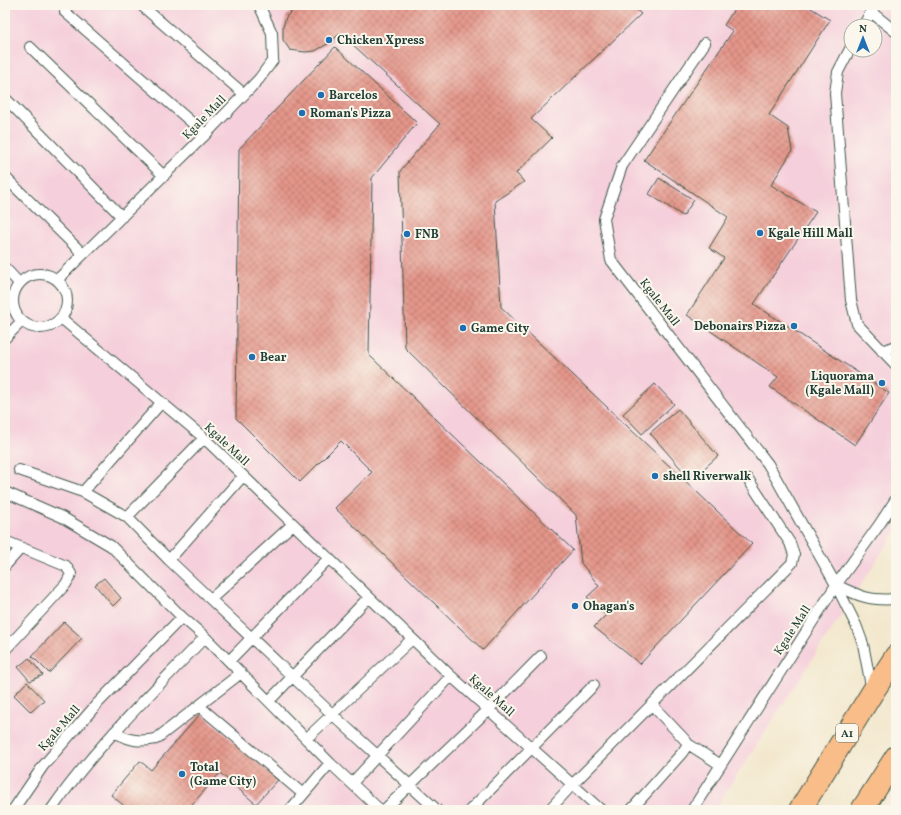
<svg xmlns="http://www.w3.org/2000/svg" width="901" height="815" viewBox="0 0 901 815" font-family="Vollkorn,serif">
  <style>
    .built { fill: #f5cfdb; fill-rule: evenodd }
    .building { fill: url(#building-cross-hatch) }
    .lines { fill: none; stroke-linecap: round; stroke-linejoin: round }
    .lane-casing { stroke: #3f574b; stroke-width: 12 }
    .highway-casing { stroke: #3f574b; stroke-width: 24 }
    .lane { stroke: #fff; stroke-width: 10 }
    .highway { stroke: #f8bd89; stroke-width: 22 }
    .poi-dot { fill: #1f6fb2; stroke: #fbf7ec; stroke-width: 1.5 }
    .labels { text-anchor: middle; stroke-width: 4; stroke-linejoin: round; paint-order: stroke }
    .shield { fill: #fbf7ec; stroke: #61756b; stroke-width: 1 }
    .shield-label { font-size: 11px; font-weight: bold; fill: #1f3d34 }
    .poi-label { font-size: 12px; font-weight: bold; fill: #1f3d34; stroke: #fbf7ec; text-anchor: start }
    .street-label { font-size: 12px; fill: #1f3d34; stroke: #fbf7ec }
  </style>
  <defs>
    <pattern id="building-cross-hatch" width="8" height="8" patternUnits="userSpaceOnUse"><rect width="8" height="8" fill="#e5968a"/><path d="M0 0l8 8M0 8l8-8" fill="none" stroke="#b97c72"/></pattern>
  </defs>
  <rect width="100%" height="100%" fill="#fbf7ec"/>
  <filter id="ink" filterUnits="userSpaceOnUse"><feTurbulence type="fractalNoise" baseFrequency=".025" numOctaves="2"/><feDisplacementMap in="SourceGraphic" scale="8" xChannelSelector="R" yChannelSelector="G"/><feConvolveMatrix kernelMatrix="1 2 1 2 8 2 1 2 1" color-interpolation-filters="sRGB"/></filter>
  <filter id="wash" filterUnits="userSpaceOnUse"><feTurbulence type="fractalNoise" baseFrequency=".012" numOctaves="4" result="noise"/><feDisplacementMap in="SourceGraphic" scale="16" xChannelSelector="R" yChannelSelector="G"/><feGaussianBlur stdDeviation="0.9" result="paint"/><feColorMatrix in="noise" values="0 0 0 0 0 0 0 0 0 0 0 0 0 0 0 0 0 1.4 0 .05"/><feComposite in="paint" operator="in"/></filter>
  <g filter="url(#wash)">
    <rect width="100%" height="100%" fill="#f3e8ce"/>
    <path class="built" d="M5,5H891L896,7V531L714,810H21L5,799ZM851,26H875V50H851Z"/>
    <g id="blocks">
      <path class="building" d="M5,5H11L5,11Z
        M290,5H631L641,14L531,119L552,138L516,173L524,182L495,201L501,307L752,544L640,664L594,627L606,615L587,597L599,586L581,563L576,515L405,348L400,171L440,124L340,33L331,42L315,51L305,52L290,50L283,40V27L286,17L294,9Z
        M737,5H806L830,20L769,115L788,128L792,151L771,185L816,212L754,304L889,393L855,445L770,387L778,377L687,315L724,258L709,248L728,217L644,160L733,31L724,25Z
        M335,47L417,123L372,178L369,355L573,550L483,650L335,508L372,472L341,441L300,482L236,418L239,149Z
        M659,178L694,200L683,216L649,194Z
        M655,384L674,404L642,434L623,414Z
        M678,409L718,456L691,480L650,433Z
        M104,578L121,598L113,606L95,585Z
        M64,622L82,638L49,673L32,656Z
        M29,658L43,675L30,681L18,667Z
        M27,682L44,700L31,712L14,695Z
        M201,713L278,780L256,804L220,773L188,809L189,810H129L111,795L140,761L151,770Z"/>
    </g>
  </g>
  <g filter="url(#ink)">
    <use href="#blocks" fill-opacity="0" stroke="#3f574b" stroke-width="1"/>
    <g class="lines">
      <g class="lane-casing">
        <path id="lane" d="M141,5L244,94
          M65,12L205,134
          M863,26L871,12L896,32
          M705,43L622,166L604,219L611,260L768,464L836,585L856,625L863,644L872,691
          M30,47L164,176
          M851,47L838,72L835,93L851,300L857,324L896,365
          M5,98L122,217
          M5,177L83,254
          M5,268L19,283
          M13 301a27 27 0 1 1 54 0a27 27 0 1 1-54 0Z
          M57,280L203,137L259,79L273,60L272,33L259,5
          M61,318L204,438L369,597L269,701
          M5,338L22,321
          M882,351L896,346
          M19,470L83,492L127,517L169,560L332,714L437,810
          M5,492L62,517L111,546L182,617L205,637L330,763L380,810
          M83,492L161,403
          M127,517L204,438
          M5,541L66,566L71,574L66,584L5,650
          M169,560L243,476
          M5,566L21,548
          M836,585C859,596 869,601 896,599
          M369,597L451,676L601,810
          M211,599L293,524
          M229,661L329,558
          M199,706L303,794
          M114,732C130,741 139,742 156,739L241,673
          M306,739L412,639
          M688,744L721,765
          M352,783L451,676
          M13,810L43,766L97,704L182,617
          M51,810C95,747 152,693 205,637
          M290,810L330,763
          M384,810L488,710L541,656
          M470,810L594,685
          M549,810L572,785L792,563L794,555L790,543L748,479
          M631,810L682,753L688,744L686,741L652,705
          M692,810L836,585L879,525L896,499"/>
      </g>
      <g class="highway-casing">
        <path id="highway" d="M800,810L872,693L896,656
          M862,810L896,757"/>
      </g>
      <use href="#lane" class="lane"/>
      <use href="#highway" class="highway"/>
    </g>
  </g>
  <g class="poi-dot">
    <circle cx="329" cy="40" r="4"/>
    <circle cx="321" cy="95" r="4"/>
    <circle cx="302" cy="113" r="4"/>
    <circle cx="760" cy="233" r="4"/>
    <circle cx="407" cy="234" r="4"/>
    <circle cx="794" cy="326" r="4"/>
    <circle cx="463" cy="328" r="4"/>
    <circle cx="252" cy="357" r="4"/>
    <circle cx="882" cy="383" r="4"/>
    <circle cx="655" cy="476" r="4"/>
    <circle cx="575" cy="606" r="4"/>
    <circle cx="182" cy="774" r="4"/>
  </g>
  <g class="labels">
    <rect class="shield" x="836" y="724" width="22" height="18" rx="3"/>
    <g class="shield-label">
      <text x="847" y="737">A1</text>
    </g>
    <g class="poi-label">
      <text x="337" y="44">Chicken Xpress</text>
      <text x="329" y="99">Barcelos</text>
      <text x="310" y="117">Roman's Pizza</text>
      <text x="768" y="237">Kgale Hill Mall</text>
      <text x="415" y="238">FNB</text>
      <text x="786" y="330" text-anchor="end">Debonairs Pizza</text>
      <text x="471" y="332">Game City</text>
      <text x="260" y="361">Bear</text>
      <text x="874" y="380" text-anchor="end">Liquorama<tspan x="874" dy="14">(Kgale Mall)</tspan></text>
      <text x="663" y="480">shell Riverwalk</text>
      <text x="583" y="610">Ohagan's</text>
      <text x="190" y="771">Total<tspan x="190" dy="14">(Game City)</tspan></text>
    </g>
    <g class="street-label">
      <text transform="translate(204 117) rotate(-46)" y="4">Kgale Mall</text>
      <text transform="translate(660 302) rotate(52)" y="4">Kgale Mall</text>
      <text transform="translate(227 444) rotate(43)" y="4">Kgale Mall</text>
      <text transform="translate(792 630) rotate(-57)" y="4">Kgale Mall</text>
      <text transform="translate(492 695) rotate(42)" y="4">Kgale Mall</text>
      <text transform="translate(59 728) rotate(-49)" y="4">Kgale Mall</text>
    </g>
  </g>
  <rect width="901" height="815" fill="none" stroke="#fbf7ec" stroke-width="20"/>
  <g transform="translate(863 38)"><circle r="19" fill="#fbf7ec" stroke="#a3ada2"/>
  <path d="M0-3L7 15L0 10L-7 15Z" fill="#1f6fb2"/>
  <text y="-6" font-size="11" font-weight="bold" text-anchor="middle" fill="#1f3d34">N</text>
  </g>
</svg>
